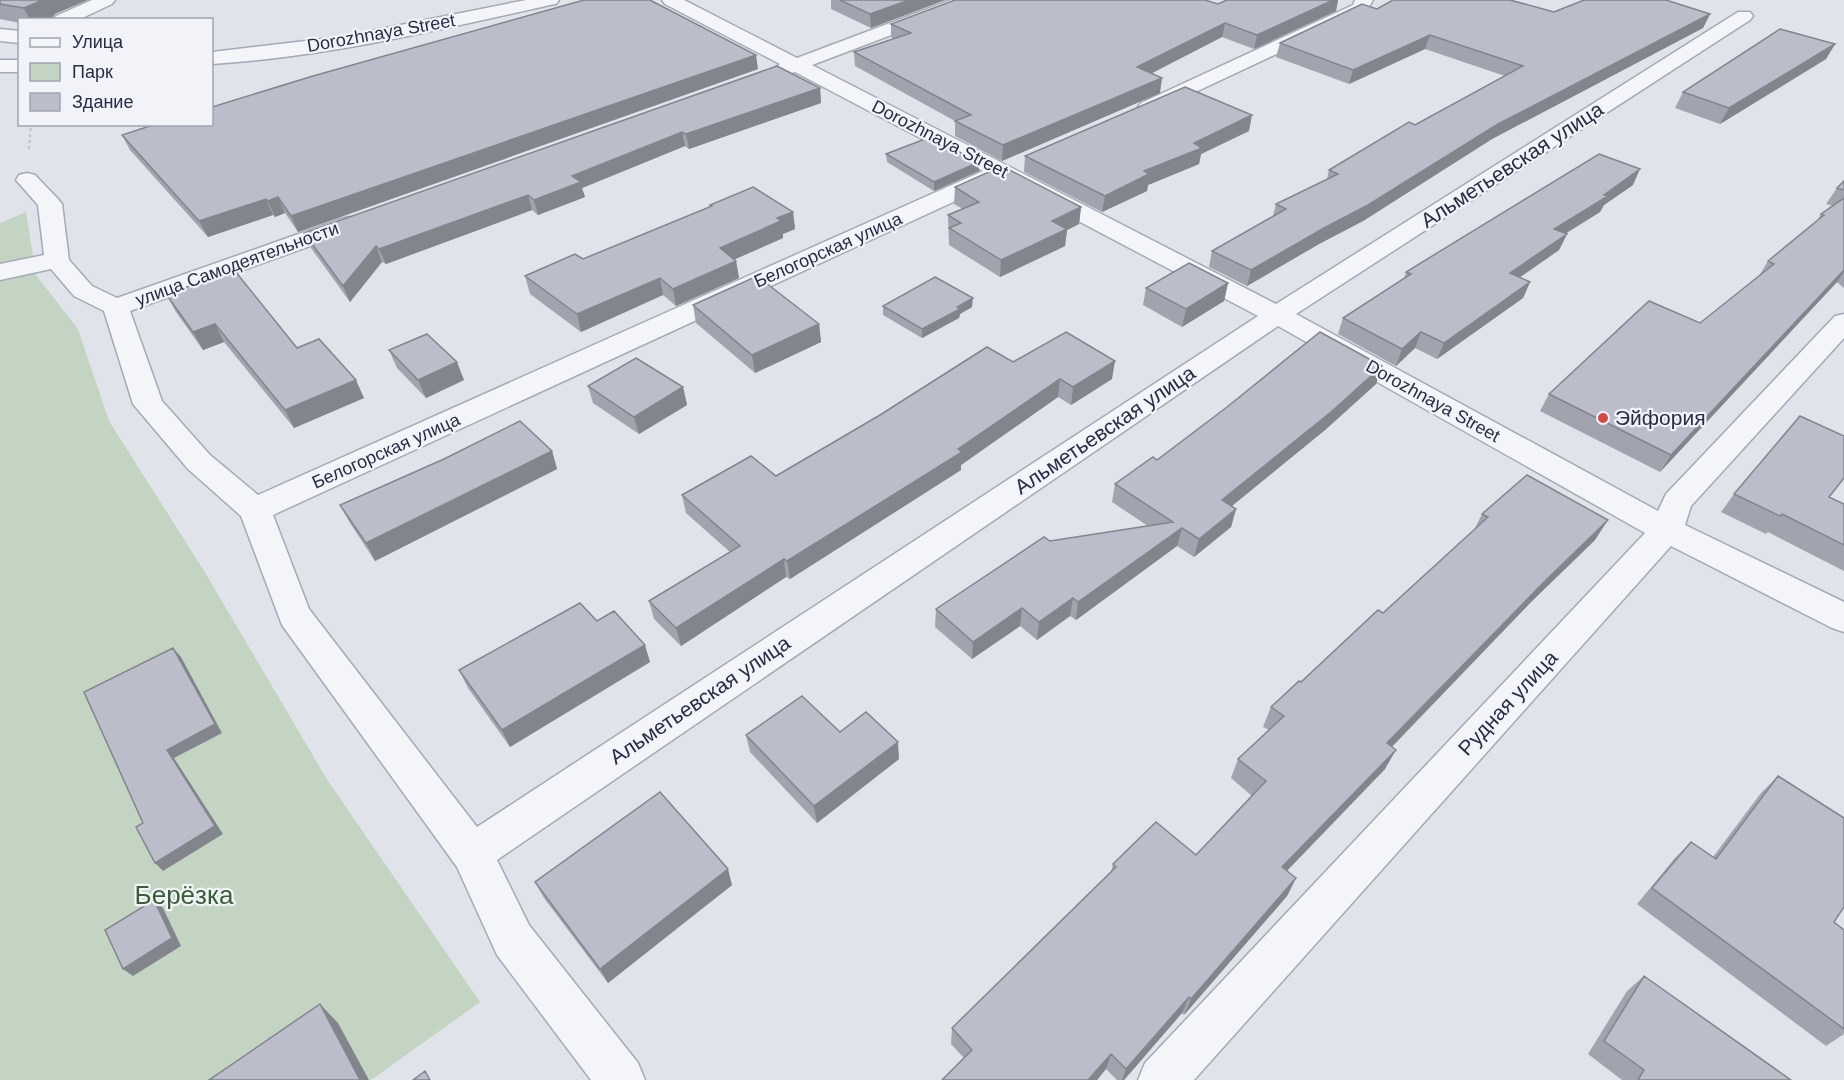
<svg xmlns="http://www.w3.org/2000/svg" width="1844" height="1080" viewBox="0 0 1844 1080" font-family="Helvetica,sans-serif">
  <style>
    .green { fill: #c3d5c2 }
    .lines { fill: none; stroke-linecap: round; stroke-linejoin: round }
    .minor-casing { stroke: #a6a9b5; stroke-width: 3 }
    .path { stroke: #bfc1c9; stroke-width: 2; stroke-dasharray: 3 3; stroke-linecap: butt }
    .minor { fill: #f4f5f8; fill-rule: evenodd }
    .wall { fill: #a1a3ae }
    .shaded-wall { fill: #83858d }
    .building { fill: #bbbeca; stroke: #83858d; stroke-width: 1.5 }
    .poi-dot { fill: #d24a44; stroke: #f1f3f8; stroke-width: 2 }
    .labels { text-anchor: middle; stroke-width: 4.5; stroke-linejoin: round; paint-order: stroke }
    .far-street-label { font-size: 18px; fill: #292d43; stroke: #f1f3f8 }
    .street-label { font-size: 21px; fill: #292d43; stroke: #f1f3f8 }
    .poi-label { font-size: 21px; fill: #292d43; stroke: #f1f3f8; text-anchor: start }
    .near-park-label { font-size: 26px; fill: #365f36; stroke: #f1f3f8 }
  </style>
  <rect width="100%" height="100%" fill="#e1e3ea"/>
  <path class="green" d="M26,212L36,275L78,329L109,421L203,569L328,781L480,1002L371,1080H0V223Z"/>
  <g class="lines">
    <g class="minor-casing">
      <path id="minor" d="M92,0H115L112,4L78,20H53L56,16Z
        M526,0H559L556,4L550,5C439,30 326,57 212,64V52L340,37Z
        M662,0H684L797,58L951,0H976L973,4L812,65L1276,304L1738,12H1750L1753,16L1750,20L1296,314L1658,511L1666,494L1835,316L1844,314V338L1691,506L1685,525L1844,602V632L1832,628L1671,546L1194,1080H1138L1145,1063L1645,533L1278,326L497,860L529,925L638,1063L645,1080H591L497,955L457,867L282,625L241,516L188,469L133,404L104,311L74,296L51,269L0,280V264L44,255L38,205L16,180L19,175L27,173L35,175L58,199L62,204L69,260L92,286L117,298L341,219L349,217L357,219L361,224L357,229L130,311L162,401L210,455L258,495L983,171L795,72L782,76L775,74L772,70L780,64L665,4ZM1001,180L1258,316L477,827L309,609L273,515Z
        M1355,0H1373L1366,12L1155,111L1148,113L1141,111L1138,107L1141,103L1353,5Z
        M0,29L20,31V43L0,41Z
        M0,60H20V72H0Z"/>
    </g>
    <path class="path" d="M29,149L31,124"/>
    <use href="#minor" class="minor"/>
  </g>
  <path class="wall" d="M0,0L55,14L52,18L48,20H20V23L0,19Z
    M831,0H945L871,28L831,9Z
    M1227,0H1338L1336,11L1254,49L1222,37L1151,73L1160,93L1002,161L955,136V121L855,66L854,52L894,39L891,37V24L1218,4Z
    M1377,9L1554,12L1710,14L1703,28L1492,139L1363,221L1319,244L1247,286L1209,267L1212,251L1273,216L1276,204L1327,179L1329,170L1505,76L1425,49L1349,84L1276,57L1280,43Z
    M1835,44L1826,59L1720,124L1675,108L1683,92Z
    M758,69L298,232L285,213L275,217L273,215L208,237L130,150L122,135Z
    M820,88L821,103L689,149L685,146L582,188L585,197L538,215L532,210L386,264L382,262L350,302L311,248L304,233Z
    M1249,131L1201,154L1199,164L1148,185L1147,191L1102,212L1024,172L1025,156Z
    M886,154L979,171L934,191L887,162Z
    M1844,181V288L1837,282L1660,472L1540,411L1549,394L1700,323L1759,276L1768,261L1817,221L1821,214L1833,206L1826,204L1837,188Z
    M1633,185L1604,205L1600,212L1565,234H1567L1559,250L1520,277L1530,282L1523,298L1437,359L1415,348L1396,366L1338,334L1343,318L1404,279L1406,272Z
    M955,187L1081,207L1079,224L1067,230L1065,246L1000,277L949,245L948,215L963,209L954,204Z
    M710,205L793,212L795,229L783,234V238L735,259L736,261L739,278L676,306L663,295L581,332L530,294L525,276L583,259L710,207Z
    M1228,283L1224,301L1182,327L1143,305L1146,288Z
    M166,294L297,348L364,398L294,428L224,342L203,350L176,312Z
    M693,305L819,324L821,342L755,373L696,323Z
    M883,306L972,307L960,314L959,318L922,338L883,315Z
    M389,350L464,380L426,398L397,368Z
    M1013,362L1112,379L1071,405L1058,397L961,465V470L790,579L786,577L681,646L654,619L649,601L730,552L686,513L682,495L776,476Z
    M1382,366L1376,384L1325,430L1232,506L1236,509L1231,527L1194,557L1177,546L1076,620L1070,616L1037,640L1020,626L972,659L935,627L936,609L1050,541L1148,526L1112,502L1115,484L1157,460Z
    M588,386L683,387L687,405L639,434L593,403Z
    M552,451L557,469L375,561L350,523L340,505Z
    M1734,494L1844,504V571L1768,532L1766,534L1721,512Z
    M1482,514L1595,540L1532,601L1392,747L1385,769L1287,871L1296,878L1287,896L1184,1015L1182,1013L1124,1080H1117L1106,1069L1097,1080H942L964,1058L951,1044L952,1028L1111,872L1113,864L1196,855L1252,796L1231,778L1238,759L1269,730L1263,727L1271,707L1383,613L1474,530Z
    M597,621L650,662L510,747L468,688L459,670Z
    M840,732L899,759L817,823L750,752L746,735Z
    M1778,776L1834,922L1844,930V1034L1826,1046L1637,904L1675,858L1691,842L1713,857L1761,793Z
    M535,882L732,885L608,983L544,898Z
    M1644,976L1791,1080H1622L1588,1054L1627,991Z"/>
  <path class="shaded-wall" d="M43,0H88L55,14L52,18L48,20H30L24,8Z
    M909,0H945L871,28L870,14Z
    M1333,0H1338L1336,11L1254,49L1257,35Z
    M1710,14L1703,28L1492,139L1363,221L1319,244L1247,286L1251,270L1498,124Z
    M1225,23L1222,37L1135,82L1137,67Z
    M1430,35L1425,49L1349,84L1353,70Z
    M1835,44L1826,59L1720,124L1729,108Z
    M756,55L758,69L298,232L291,216Z
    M1162,78L1160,93L1002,161L1003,145Z
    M820,88L821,103L689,149L686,134Z
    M1252,115L1249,131L1201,154L1199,164L1148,185L1147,191L1102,212L1105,196L1144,171L1194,143Z
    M682,132L685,146L582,188L585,197L538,215L534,200L572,176Z
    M979,162V171L934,191V182Z
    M1640,169L1633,185L1604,205L1600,212L1547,245L1554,229Z
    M528,195L532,210L386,264L379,249Z
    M278,197L285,213L275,217L268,201Z
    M266,199L273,215L208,237L199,221Z
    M1081,207L1079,224L1067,230L1065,246L1000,277L1001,260L1052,221Z
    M793,212L795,229L783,234V238L722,265L720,248L777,218Z
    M1567,234L1559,250L1503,289L1510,273Z
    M376,246L382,262L350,302L343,286Z
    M736,261L739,278L676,306L673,289Z
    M1844,270V272L1837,282L1660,472L1671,455Z
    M660,278L663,295L581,332L577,314Z
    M1530,282L1523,298L1437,359L1444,343Z
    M1228,283L1224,301L1182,327L1186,309Z
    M973,298L972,307L960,314L959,318L922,338V329L957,307Z
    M215,324L224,342L203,350L193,332Z
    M819,324L821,342L755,373L752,355Z
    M1421,332L1415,348L1396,366L1402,349Z
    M1115,361L1112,379L1071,405L1073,387Z
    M457,362L464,380L426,398L418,380Z
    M1382,366L1376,384L1325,430L1217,518L1222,500Z
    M1060,379L1058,397L961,465V470L790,579L787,561L958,449Z
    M356,380L364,398L294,428L285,410Z
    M683,387L687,405L639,434L634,417Z
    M552,451L557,469L375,561L366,543Z
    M1236,509L1231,527L1194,557L1199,539Z
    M1608,520L1595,540L1532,601L1376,763L1387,743L1545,581Z
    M1182,528L1177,546L1076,620L1078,602Z
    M784,559L786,577L681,646L676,628Z
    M1073,598L1070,616L1037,640L1039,622Z
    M1022,608L1020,626L972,659L973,642Z
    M645,645L650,662L510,747L502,730Z
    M173,648L181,657L222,733L174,758L223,834L163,871L155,863L167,750Z
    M898,742L899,759L817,823L814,806Z
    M1396,750L1385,769L1273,885L1282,867Z
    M728,869L732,885L608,983L600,969Z
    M1296,878L1287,896L1184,1015L1191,999Z
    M154,900L163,908L181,946L133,976L123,969Z
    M1189,997L1182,1013L1124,1080H1122L1126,1069Z
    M320,1004L338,1023L369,1080H360Z
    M1111,1054L1106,1069L1097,1080H1088Z"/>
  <path class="building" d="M0,0H43L24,8L0,4Z
    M584,0H650L756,55L291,216L278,197L268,201L266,199L199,221L122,135L156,124H212V107L313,76Z
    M840,0H909L870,14Z
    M955,0H1205L1218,4L1227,0H1333L1257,35L1225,23L1137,67L1162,78L1003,145L955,121L971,115L854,52L911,33L891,24Z
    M1393,0H1510L1554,12L1584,0H1666L1710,14L1498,124L1368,205L1324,228L1251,270L1212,251L1286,209L1276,204L1338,174L1329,170L1409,122L1415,125L1523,66L1430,35L1353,70L1280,43L1362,4L1377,9Z
    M1780,29L1835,44L1729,108L1683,92Z
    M777,66L820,88L686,134L682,132L572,176L581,182L534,200L528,195L379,249L376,246L343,286L304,233Z
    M1185,87L1252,115L1194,143L1202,148L1144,171L1149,174L1105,196L1025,156Z
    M930,137L979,162L934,182L886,154Z
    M1599,154L1640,169L1604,195L1608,196L1554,229L1567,234L1510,273L1530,282L1444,343L1421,332L1402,349L1343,318L1411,274L1406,272Z
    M1002,166L1081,207L1052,221L1067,229L1001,260L949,228L961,223L948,215L979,202L955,187Z
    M1844,181V190L1837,188Z
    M753,187L793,212L777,218L781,221L720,248L736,261L673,289L660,278L577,314L525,276L575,254L583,259L712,206L710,205Z
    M1844,198V270L1671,455L1549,394L1649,301L1700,323L1774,264L1768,261L1824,215L1821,214Z
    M1189,263L1228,283L1186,309L1146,288Z
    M235,271L297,348L319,339L356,380L285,410L215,324L193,332L166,294Z
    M757,276L819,324L752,355L693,305Z
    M935,277L973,298L957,307L960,309L922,329L883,306Z
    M1066,332L1115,361L1073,387L1060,379L958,449L962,452L787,561L784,559L676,628L649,601L740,546L682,495L751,456L776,476L880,415L987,347L1013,362Z
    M1320,332L1382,366L1331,412L1222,500L1236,509L1199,539L1182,528L1078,602L1073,598L1039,622L1022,608L973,642L936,609L1044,537L1050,541L1173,522L1115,484L1153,457L1157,460L1227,407Z
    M427,334L457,362L418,380L389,350Z
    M636,358L683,387L634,417L588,386Z
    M1800,416L1844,436V478L1829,497L1844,504V545L1782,514L1780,516L1734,494Z
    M520,421L552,451L366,543L340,505L444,459Z
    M1527,475L1608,520L1545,581L1387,743L1396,750L1282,867L1296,878L1191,999L1189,997L1126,1069L1111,1054L1088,1080H942L972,1050L952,1028L1116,867L1113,864L1156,822L1196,855L1266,781L1238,759L1284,716L1271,707L1299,681L1301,682L1378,610L1383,613L1488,517L1482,514Z
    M580,603L597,621L614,611L645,645L502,730L459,670Z
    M173,648L215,724L167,750L215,826L155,863L136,827L143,823L84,692Z
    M802,696L840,732L866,712L898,742L814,806L746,735Z
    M1778,776L1844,818V907L1834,922L1844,930V1029L1652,888L1691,842L1716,859Z
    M660,792L728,869L600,969L535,882Z
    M154,900L172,938L123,969L105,930Z
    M1644,976L1791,1080H1638L1644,1070L1604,1041Z
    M320,1004L360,1080H209Z
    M425,1071L430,1080H413Z"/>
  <circle class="poi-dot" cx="1603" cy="418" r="6"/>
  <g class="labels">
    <g class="far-street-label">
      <text transform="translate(381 33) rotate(-10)" y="6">Dorozhnaya Street</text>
      <text transform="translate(940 139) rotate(27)" y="6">Dorozhnaya Street</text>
      <text transform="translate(828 250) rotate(-24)" y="6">Белогорская улица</text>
      <text transform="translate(237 264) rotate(-20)" y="6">улица Самодеятельности</text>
      <text transform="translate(1433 401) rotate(29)" y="6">Dorozhnaya Street</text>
      <text transform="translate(386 451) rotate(-24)" y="6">Белогорская улица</text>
    </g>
    <g class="street-label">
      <text transform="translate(1512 165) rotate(-33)" y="7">Альметьевская улица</text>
      <text transform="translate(1105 430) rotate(-34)" y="7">Альметьевская улица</text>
      <text transform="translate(700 700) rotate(-34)" y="7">Альметьевская улица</text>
      <text transform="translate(1508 703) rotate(-47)" y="7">Рудная улица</text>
    </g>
    <g class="poi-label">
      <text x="1615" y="425">Эйфория</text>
    </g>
    <g class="near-park-label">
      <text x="184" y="904">Берёзка</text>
    </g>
  </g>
  <rect x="18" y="18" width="195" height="108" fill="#f1f3f8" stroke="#a1a4b0" stroke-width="1.5"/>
  <rect x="30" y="38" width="30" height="9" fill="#f4f5f8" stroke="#a1a4b0" stroke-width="1.5"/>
  <text x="72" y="48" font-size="18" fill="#292d43">Улица</text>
  <rect x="30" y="63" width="30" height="18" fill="#c3d5c2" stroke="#a1a4b0" stroke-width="1.5"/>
  <text x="72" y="78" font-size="18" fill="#292d43">Парк</text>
  <rect x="30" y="93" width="30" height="18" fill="#bbbeca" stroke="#a1a4b0" stroke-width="1.5"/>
  <text x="72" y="108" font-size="18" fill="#292d43">Здание</text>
</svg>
